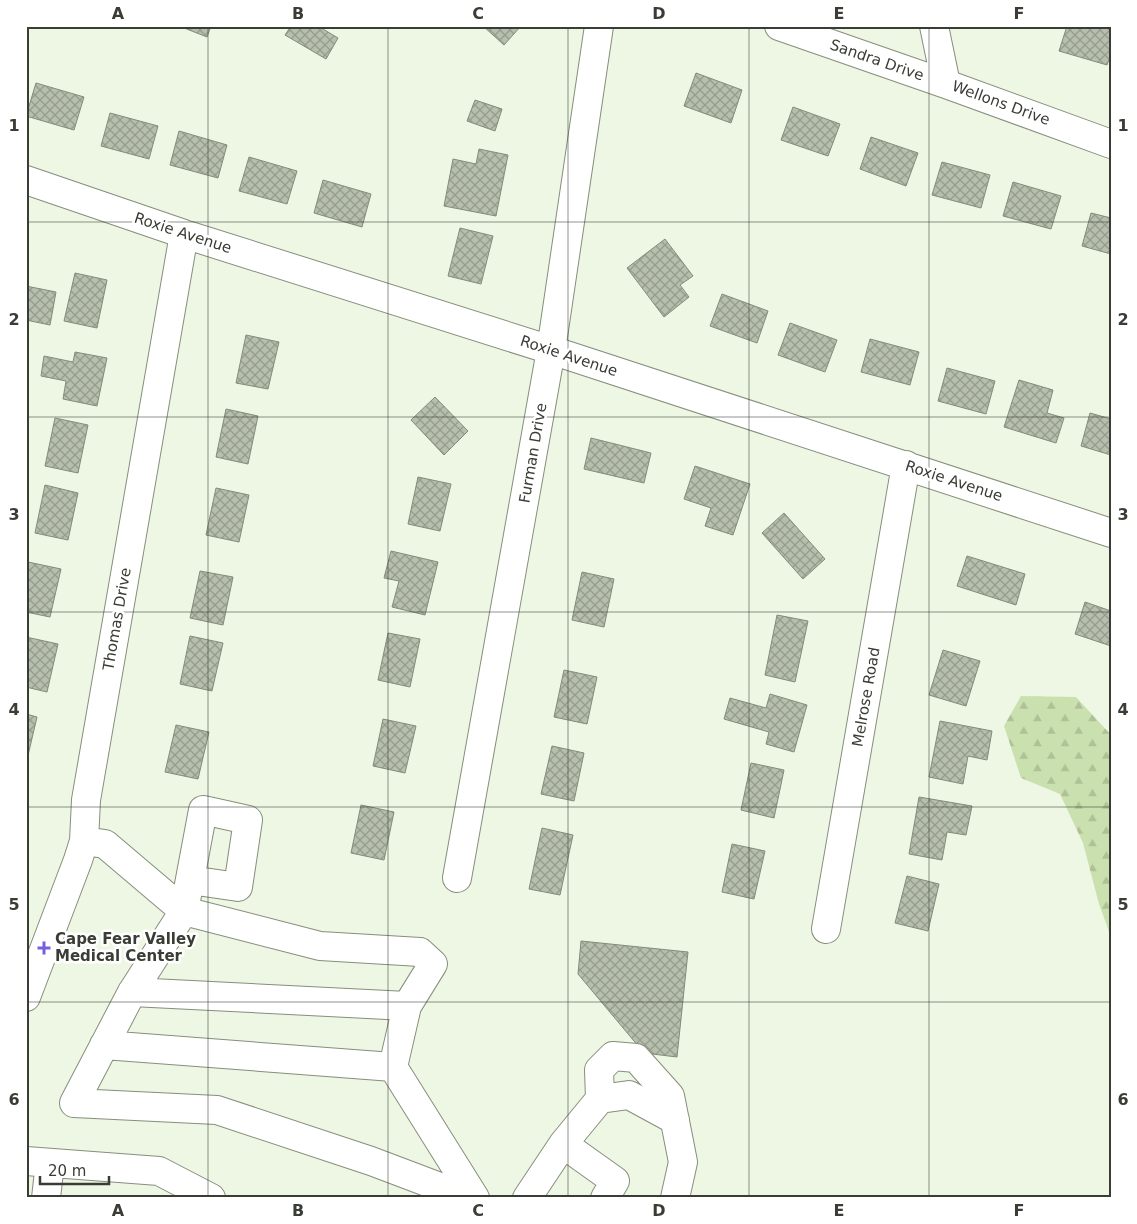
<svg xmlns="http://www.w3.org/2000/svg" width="1137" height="1224" viewBox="0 0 1137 1224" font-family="'DejaVu Sans',sans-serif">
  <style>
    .forest { fill: url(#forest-firs) }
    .building { fill: url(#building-cross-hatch); stroke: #838b79 }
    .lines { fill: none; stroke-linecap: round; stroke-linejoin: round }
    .minor-casing { stroke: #868e7c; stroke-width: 30 }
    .minor { stroke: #fff; stroke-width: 28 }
    .grid { fill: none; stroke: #393d35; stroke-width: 1; stroke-opacity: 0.55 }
    .poi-dot { fill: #7461db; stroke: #fff; stroke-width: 2 }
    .labels { text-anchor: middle; stroke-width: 5; stroke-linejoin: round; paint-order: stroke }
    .street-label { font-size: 15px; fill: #393d35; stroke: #fff }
    .poi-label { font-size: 15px; font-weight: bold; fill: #393d35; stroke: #fff; text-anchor: start }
    .neatline { fill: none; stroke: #393d35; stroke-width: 2 }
    .grid-label { font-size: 16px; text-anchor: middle; font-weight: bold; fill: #393d35 }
  </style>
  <defs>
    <pattern id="forest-firs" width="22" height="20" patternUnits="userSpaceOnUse" patternTransform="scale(1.25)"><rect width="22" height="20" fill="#cbe0af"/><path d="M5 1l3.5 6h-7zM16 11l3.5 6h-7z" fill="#afc197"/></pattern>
    <pattern id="building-cross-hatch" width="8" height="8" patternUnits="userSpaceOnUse" patternTransform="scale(1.25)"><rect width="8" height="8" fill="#b6beac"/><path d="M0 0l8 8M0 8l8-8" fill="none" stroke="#959c8d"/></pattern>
  </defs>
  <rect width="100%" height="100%" fill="#eef7e3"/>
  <path class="forest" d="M1021,696L1076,697L1111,735V937L1099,904L1083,843L1060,794L1021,778L1004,726Z"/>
  <path class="building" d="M179,26H211L207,37Z
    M291,26H318L338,38L326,59L285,35Z
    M483,26H521L504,45Z
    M1067,26H1099L1111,30V54L1107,65L1059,51Z
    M696,73L742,90L731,123L684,106Z
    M36,83L84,97L74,130L26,116Z
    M475,100L502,109L495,131L467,121Z
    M793,107L840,124L828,156L781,140Z
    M110,113L158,126L149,159L101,146Z
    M179,131L227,145L218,178L170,165Z
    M871,137L918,153L906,186L860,169Z
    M479,149L508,155L496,216L444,206L453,159L476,164Z
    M249,157L297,171L287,204L239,191Z
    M942,162L990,175L981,208L932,195Z
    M323,180L371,194L362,227L314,213Z
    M1013,182L1061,196L1051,229L1003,216Z
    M1091,213L1111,218V254L1082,246Z
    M460,228L493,236L481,284L448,276Z
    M665,239L693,276L680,285L689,297L664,317L627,268Z
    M75,273L107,280L97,328L64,321Z
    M26,286L56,292L50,325L26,320Z
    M722,294L768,311L757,343L710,326Z
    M790,323L837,340L825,372L778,355Z
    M246,335L279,342L268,389L236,383Z
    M870,339L919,352L910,385L861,372Z
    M75,352L107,358L97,406L63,399L66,381L41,376L44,356L73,362Z
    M947,368L995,381L986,414L938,401Z
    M1019,380L1053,390L1047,413L1064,418L1056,443L1004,427Z
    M435,397L468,431L444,455L411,420Z
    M226,409L258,416L248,464L216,457Z
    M1090,413L1111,419V455L1081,446Z
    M55,418L88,425L78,473L45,466Z
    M591,438L651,453L644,483L584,469Z
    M695,466L750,484L733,535L705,526L711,508L684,499Z
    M418,477L451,484L440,531L408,524Z
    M45,485L78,493L68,540L35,533Z
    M216,488L249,495L239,542L206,535Z
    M784,513L825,559L803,579L762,533Z
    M391,551L438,562L425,615L392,607L399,581L384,578Z
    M967,556L1025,574L1016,605L957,586Z
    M28,562L61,569L50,617L26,612Z
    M200,571L233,577L223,625L190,618Z
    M582,572L614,579L604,627L572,620Z
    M1085,602L1111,611V646L1075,634Z
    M777,615L808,621L795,682L765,675Z
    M388,633L420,639L410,687L378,680Z
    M190,636L223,643L212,691L180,684Z
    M26,637L58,644L47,692L26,687Z
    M943,650L980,661L966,706L929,695Z
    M564,670L597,677L587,724L554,717Z
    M770,694L807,705L794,752L766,744L769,732L724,719L730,698L766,708Z
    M26,714L37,717L26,764Z
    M383,719L416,726L405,773L373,766Z
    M940,721L992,731L987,760L968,756L963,784L929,777Z
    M176,725L209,732L198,779L165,772Z
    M552,746L584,753L574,801L541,794Z
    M751,763L784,770L774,818L741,810Z
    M919,797L972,806L966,835L947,832L942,860L909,854Z
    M361,805L394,812L384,860L351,853Z
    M542,828L573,835L560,895L529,889Z
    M732,844L765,851L754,899L722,892Z
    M907,876L939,884L928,931L895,923Z
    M581,941L688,952L677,1057L644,1053L578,974Z"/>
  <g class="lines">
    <g class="minor-casing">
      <path id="minor" d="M779,26L946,84L1111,144
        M934,26L946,84
        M26,180L184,234L551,350L1111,533
        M84,841L105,844L184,911L203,810L248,820L238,887L190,880
        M457,878L551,350L599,26
        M826,929L906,465
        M132,992L407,1006
        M26,997L78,860L84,841L86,800L184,234
        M104,1045L393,1067
        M600,1099L629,1095L675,1120
        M563,1144L615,1181L605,1198
        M26,1161L159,1171L211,1198
        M46,1198L50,1163
        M469,1198L371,1161L217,1110L74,1103L132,992L184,911L320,946L420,952L433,964L407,1006L393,1067L475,1198
        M527,1198L563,1144L600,1099L599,1070L613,1056L636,1058L670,1096L683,1162L675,1198"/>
    </g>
    <use href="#minor" class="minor"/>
  </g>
  <path class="grid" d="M208,26V1198M388,26V1198M568,26V1198M749,26V1198M929,26V1198M26,222H1111M26,417H1111M26,612H1111M26,807H1111M26,1002H1111"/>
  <path class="poi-dot" d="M41.5 940.5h5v5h5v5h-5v5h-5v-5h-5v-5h5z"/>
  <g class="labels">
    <g class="street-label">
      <text transform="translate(877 60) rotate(19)" y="5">Sandra Drive</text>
      <text transform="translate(1001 103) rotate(20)" y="5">Wellons Drive</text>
      <text transform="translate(183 233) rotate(18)" y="5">Roxie Avenue</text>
      <text transform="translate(569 356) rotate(18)" y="5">Roxie Avenue</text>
      <text transform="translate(533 453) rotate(-80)" y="5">Furman Drive</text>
      <text transform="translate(954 481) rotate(18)" y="5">Roxie Avenue</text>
      <text transform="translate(117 619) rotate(-80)" y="5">Thomas Drive</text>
      <text transform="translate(866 697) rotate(-80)" y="5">Melrose Road</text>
    </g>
    <g class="poi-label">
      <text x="55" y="944">Cape Fear Valley<tspan x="55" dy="17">Medical Center</tspan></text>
    </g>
  </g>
  <rect width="1137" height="1224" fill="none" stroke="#ffffff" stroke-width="55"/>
  <path d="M40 1176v8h69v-8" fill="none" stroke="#393d35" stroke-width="2.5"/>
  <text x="48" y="1176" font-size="15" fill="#393d35" stroke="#ffffff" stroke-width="4" paint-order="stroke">20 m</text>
  <rect x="28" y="28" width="1082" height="1168" class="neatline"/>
  <g class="grid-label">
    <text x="118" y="19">A</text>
    <text x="298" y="19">B</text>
    <text x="478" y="19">C</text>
    <text x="659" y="19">D</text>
    <text x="839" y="19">E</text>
    <text x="1019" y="19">F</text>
    <text x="14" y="131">1</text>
    <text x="1123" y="131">1</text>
    <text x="14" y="325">2</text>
    <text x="1123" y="325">2</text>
    <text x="14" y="520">3</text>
    <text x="1123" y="520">3</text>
    <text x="14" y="715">4</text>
    <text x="1123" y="715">4</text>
    <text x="14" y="910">5</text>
    <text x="1123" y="910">5</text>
    <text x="14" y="1105">6</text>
    <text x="1123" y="1105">6</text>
    <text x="118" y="1216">A</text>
    <text x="298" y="1216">B</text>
    <text x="478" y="1216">C</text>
    <text x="659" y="1216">D</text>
    <text x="839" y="1216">E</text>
    <text x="1019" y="1216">F</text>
  </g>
</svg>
